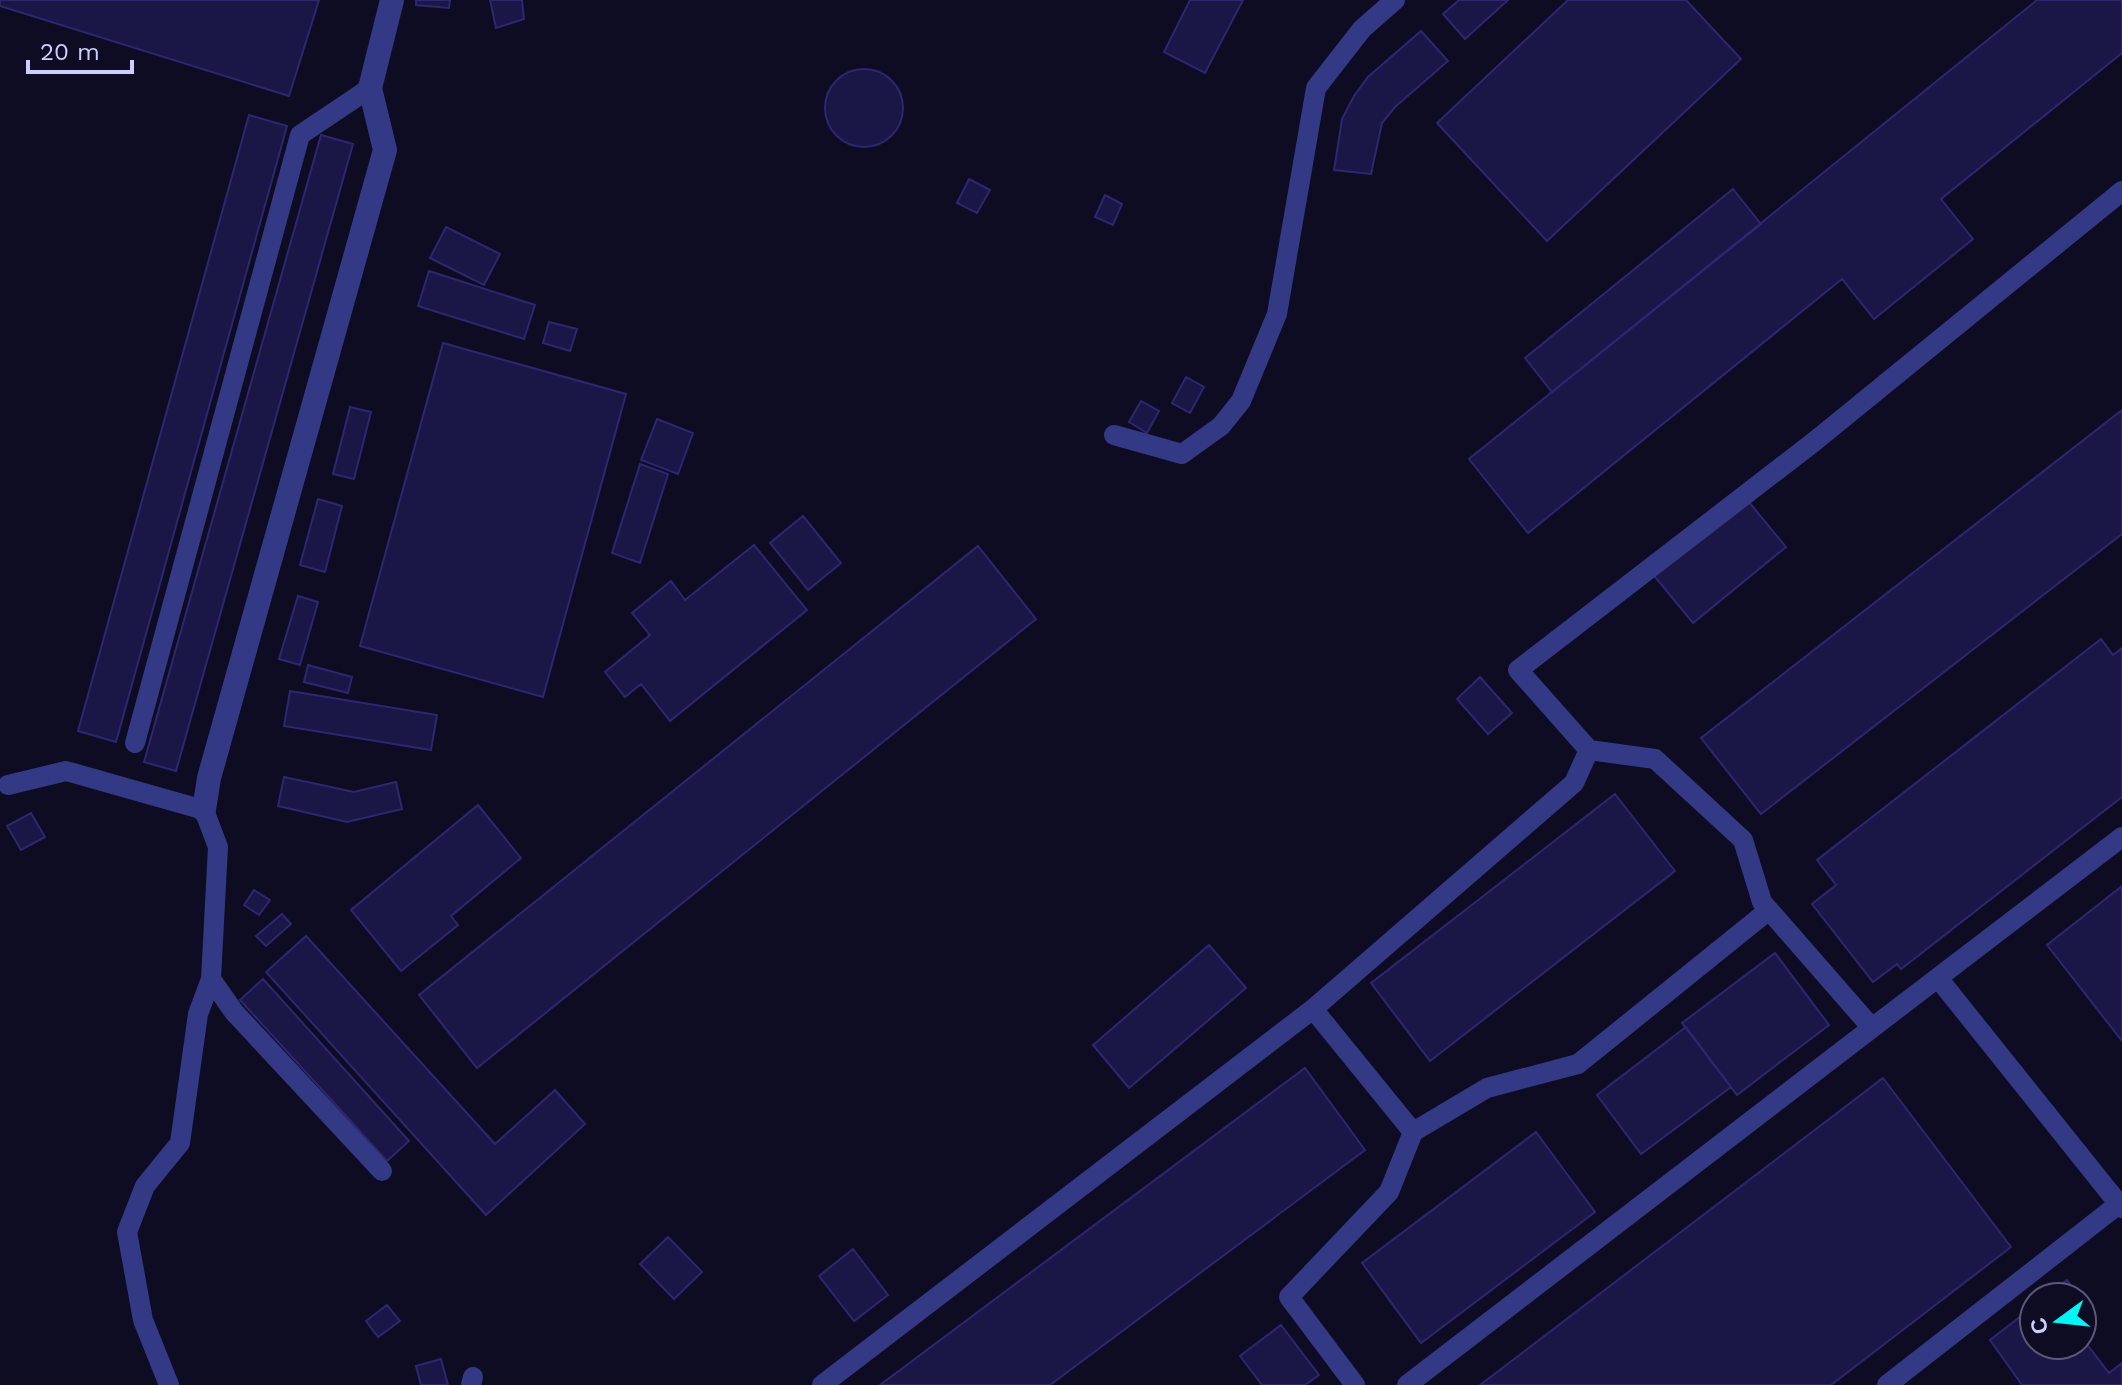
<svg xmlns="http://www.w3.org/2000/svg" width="2122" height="1385" viewBox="0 0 2122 1385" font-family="'Work Sans',sans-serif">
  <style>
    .building { fill: #1a1645; stroke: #2d2772; stroke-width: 2 }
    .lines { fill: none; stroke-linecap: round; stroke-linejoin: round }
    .lane { stroke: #333985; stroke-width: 20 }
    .street { stroke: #333985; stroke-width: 24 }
  </style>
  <rect width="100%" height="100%" fill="#0d0c22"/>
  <path class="building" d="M0,0H319L289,96L0,6Z
    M416,0H450L449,8L416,5Z
    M490,0H522L524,19L496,28Z
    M1190,0H1243L1205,73L1164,52Z
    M1459,0H1508L1465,39L1443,14Z
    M1568,0H1686L1741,59L1547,241L1437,123Z
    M2037,0H2122V53L1941,199L1973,239L1874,319L1842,279L1528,533L1469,459Z
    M1421,31L1448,61L1395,107L1382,123L1371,174L1334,170L1342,119L1354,96L1368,77Z
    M825 108a39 39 0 1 1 78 0a39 39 0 1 1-78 0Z
    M249,115L287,126L116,742L78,731Z
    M321,135L353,144L176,771L144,762Z
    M969,179L990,190L977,213L957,203Z
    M1733,189L1761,224L1552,392L1525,358Z
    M1105,195L1122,204L1113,225L1095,217Z
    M446,227L500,254L484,285L430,258Z
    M429,271L535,305L524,339L418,306Z
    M549,322L577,329L570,351L543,343Z
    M443,343L626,394L543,697L360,646Z
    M1186,377L1204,387L1190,413L1172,403Z
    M1141,401L1159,411L1147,433L1129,422Z
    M350,407L371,412L354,479L333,474Z
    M2122,410V534L1761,814L1701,738Z
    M657,419L693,433L678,474L641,460Z
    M640,464L668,474L640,563L612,553Z
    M1744,496L1786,547L1693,623L1651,572Z
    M318,499L342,506L325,572L300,565Z
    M803,516L841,563L808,590L770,543Z
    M754,545L807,610L670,721L641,684L625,697L605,672L650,635L632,613L671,581L685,600Z
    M978,546L1036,619L477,1068L419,995Z
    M298,596L318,602L300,665L279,659Z
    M2101,639L2113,655L2122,648V797L1901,969L1897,964L1873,982L1812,904L1836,885L1817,860Z
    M308,665L352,677L348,693L304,682Z
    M1480,677L1512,713L1488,734L1457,699Z
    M290,691L437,715L431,750L284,726Z
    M284,777L354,792L396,782L402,809L347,822L278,806Z
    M1615,794L1675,871L1430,1061L1371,983Z
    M478,805L521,858L451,916L458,925L401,971L351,910Z
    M31,813L45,837L21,850L7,826Z
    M2122,886V1041L2047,945Z
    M254,890L270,900L259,915L244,905Z
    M282,914L291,924L266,946L256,936Z
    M306,936L495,1144L555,1090L585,1124L486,1215L266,972Z
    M1209,945L1246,988L1129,1088L1093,1045Z
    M1775,953L1829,1025L1737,1095L1682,1023Z
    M263,979L409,1141L387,1161L240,1000Z
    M1686,1027L1731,1087L1641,1154L1597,1095Z
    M1305,1068L1365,1150L1050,1385H880Z
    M1883,1078L2011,1247L1831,1385H1480Z
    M1536,1132L1595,1212L1421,1343L1362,1263Z
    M668,1237L702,1272L674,1299L640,1264Z
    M853,1249L888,1295L854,1321L819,1276Z
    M2067,1280L2080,1297H2046Z
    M2082,1300L2092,1313L2082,1321Z
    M387,1305L400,1321L378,1337L366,1321Z
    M2034,1306V1345H2082V1338L2109,1373L2122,1363V1385H2022L1990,1340Z
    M1281,1325L1319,1375L1305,1385H1262L1240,1356Z
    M441,1359L448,1385H421L416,1366Z"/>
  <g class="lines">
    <path class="lane" d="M2122,191L1815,441L1518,670L1589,750L1655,759L1743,840L1762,902L1872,1028L2122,837
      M1114,435L1182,454L1221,426L1241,401L1277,314L1316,88L1362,29L1395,0
      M135,743L300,135L370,88
      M8,785L66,771L204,810L218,847L211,979L198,1014L180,1143L145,1186L127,1232L143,1320L169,1385
      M1938,978L2122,1208
      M211,979L234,1012L382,1171
      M1313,1009L1574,783L1589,750
      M471,1385L473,1377
      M822,1385L1313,1009L1413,1132
      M1355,1385L1289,1297L1389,1192L1413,1132L1487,1088L1578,1064L1769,910
      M1407,1385L1872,1028
      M1887,1385L2119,1204"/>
    <path class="street" d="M204,810L209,778L385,150L370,88L392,0"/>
  </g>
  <g transform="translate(2058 1321) rotate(255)"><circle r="38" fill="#0d0c22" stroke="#5a597a" stroke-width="2"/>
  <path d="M0-6L14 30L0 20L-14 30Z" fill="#00f8f4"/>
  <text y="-12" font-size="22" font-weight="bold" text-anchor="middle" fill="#cdcdff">С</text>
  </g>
  <path d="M28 60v12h104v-12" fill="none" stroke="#cdcdff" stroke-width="4"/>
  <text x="40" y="60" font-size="24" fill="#cdcdff" stroke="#0d0c22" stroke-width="6" paint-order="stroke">20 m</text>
</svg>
